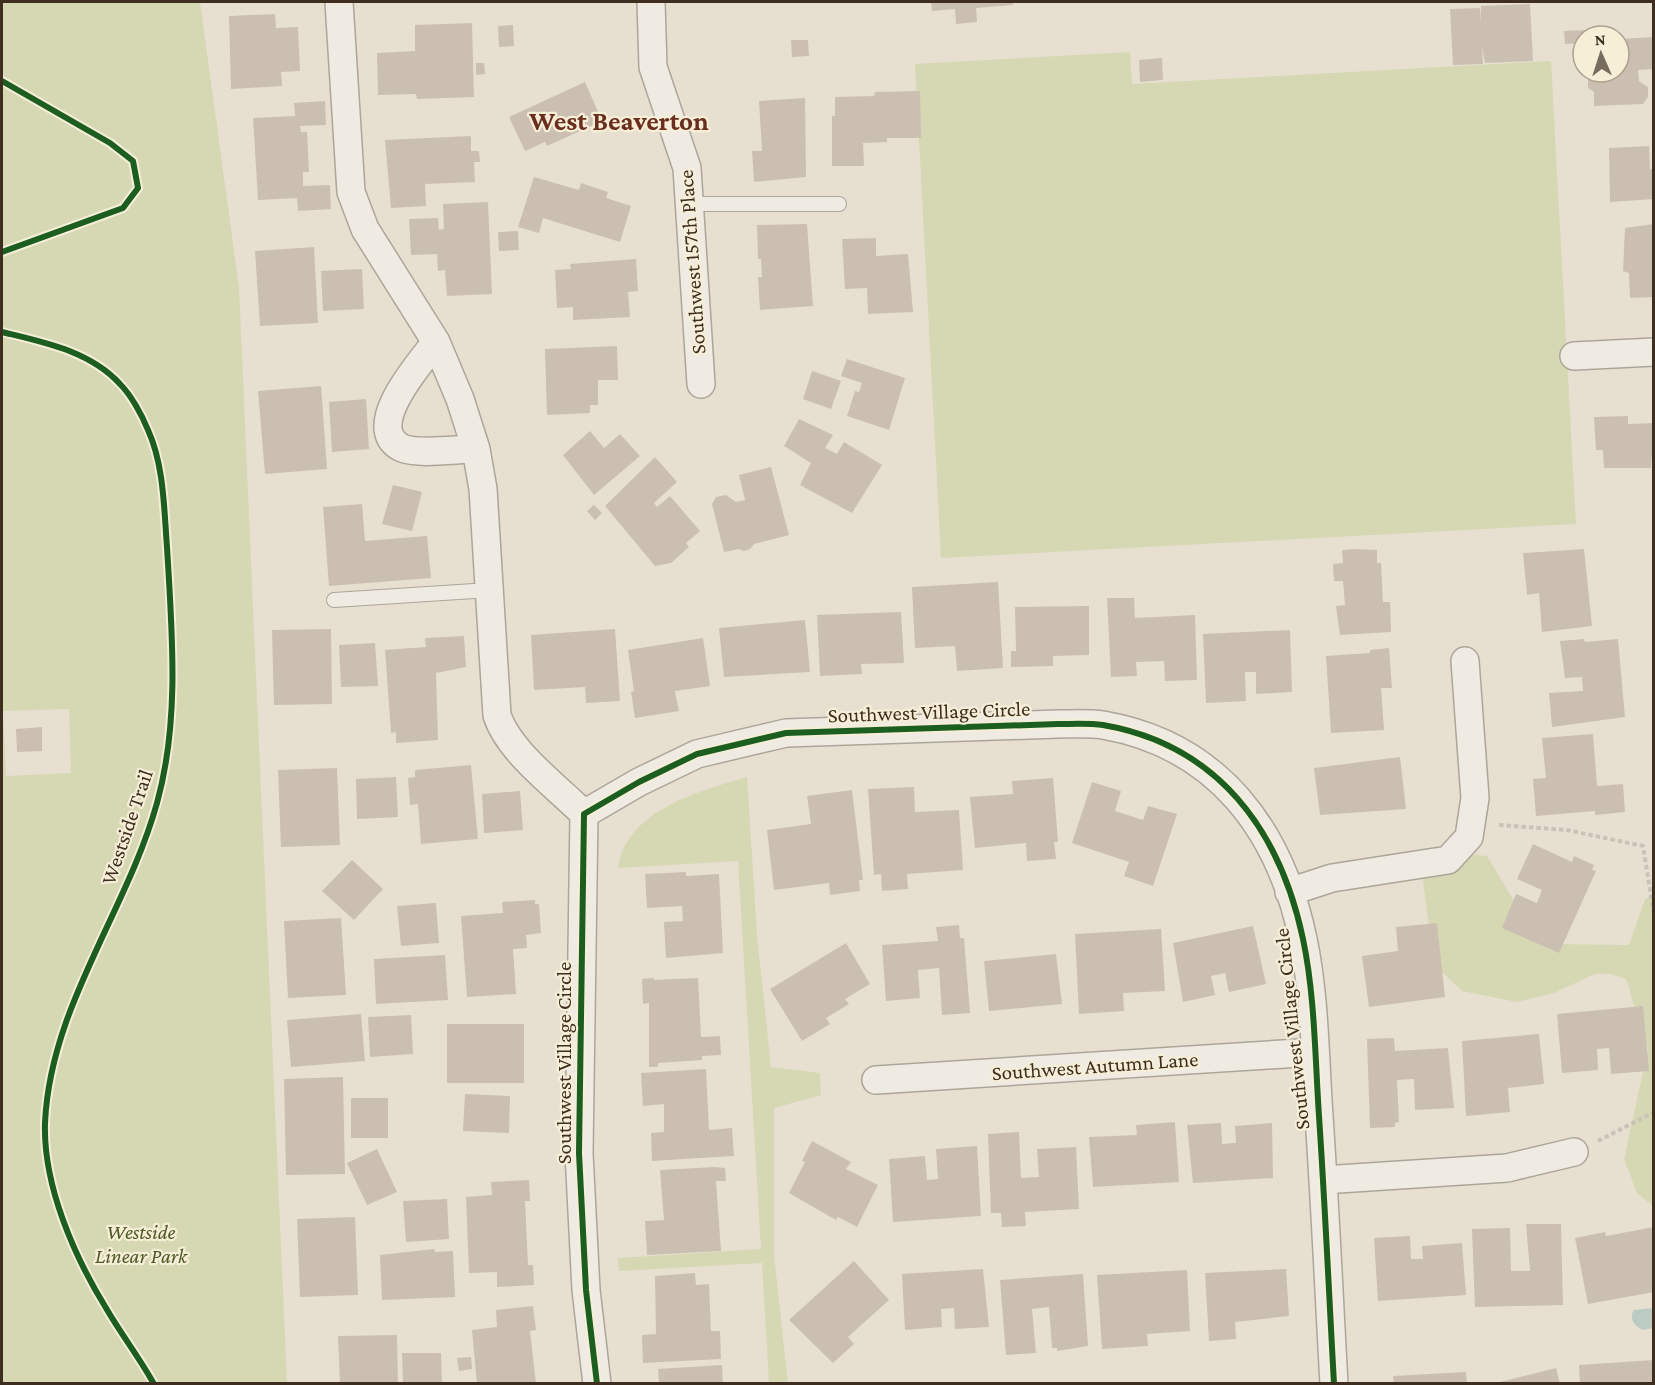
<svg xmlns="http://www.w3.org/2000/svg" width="1655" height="1385" viewBox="0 0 1655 1385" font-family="'Crimson Pro',serif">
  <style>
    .green { fill: #d6d7b3; fill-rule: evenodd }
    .water { fill: #bcccc2 }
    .building { fill: #cbbfb2 }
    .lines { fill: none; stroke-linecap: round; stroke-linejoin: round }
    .lane-casing { stroke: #ada599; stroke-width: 16 }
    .street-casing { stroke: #ada599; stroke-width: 30 }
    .path { stroke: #c8c2b9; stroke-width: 4; stroke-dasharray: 4.5 3; stroke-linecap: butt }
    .lane { stroke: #efebe3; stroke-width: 14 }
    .street { stroke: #efebe3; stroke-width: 27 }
    .cycleway-casing { stroke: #f7eed8; stroke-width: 10 }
    .cycleway { stroke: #1b5e20; stroke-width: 6 }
    .labels { text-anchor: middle; stroke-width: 4.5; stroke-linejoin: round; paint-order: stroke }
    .street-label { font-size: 21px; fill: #3d2e20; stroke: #f7eed8 }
    .park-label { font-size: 21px; font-style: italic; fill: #4d5a26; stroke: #f7eed8 }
    .district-label { font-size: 27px; font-weight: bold; fill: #6b2e1e; stroke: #f7eed8 }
  </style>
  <rect width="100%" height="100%" fill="#e7e0d1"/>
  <path class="green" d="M2,2H200L239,287L287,1383H2ZM69,709L71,773L6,776L3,711Z
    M1130,52L1132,84L1551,61L1576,524L941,558L915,64Z
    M747,777L757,934L771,1067L820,1073L821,1095L774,1108V1255L788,1383H769L762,1263L619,1271L618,1258L761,1249L738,861L618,868C626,810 700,791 747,777Z
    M1468,854L1487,856L1514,901L1550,944L1629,945L1645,899L1653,895V1206L1637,1193L1624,1159L1648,1049L1626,979L1611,974H1595L1554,993L1517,1002L1462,991L1434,964L1423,881L1428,865Z"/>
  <path class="water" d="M1653,1308V1328L1643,1330C1635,1326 1628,1319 1634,1310Z"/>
  <path class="building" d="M931,2H1013V5L976,8L977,22L956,24L955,9L932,11Z
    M1530,4L1533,61L1485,63L1482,45L1483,64L1453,65L1450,9L1480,8L1481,22V6Z
    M275,14L276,28L298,27L300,71L281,72L282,86L231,89L229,16Z
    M472,23L474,97L417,99L416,94L378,95L377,53L415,51V25Z
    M513,25L514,46L499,47L498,26Z
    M1585,30L1583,43L1565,44L1564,31Z
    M1654,37V69L1638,70L1639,81L1648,87V97L1643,104L1594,106V92L1588,88V80L1592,72H1619V39Z
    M791,40H808L809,56L792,57Z
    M1162,58L1163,80L1140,82L1139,60Z
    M476,63H484L485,74L476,75Z
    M585,82L602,121L547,146L545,142L525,151L509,117Z
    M920,91L921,138H887V142L863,143L864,166H832V116H835V97L874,96L875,92Z
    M805,98L806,177L754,182L752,151H762L759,101Z
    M325,101L326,125L300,126L301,132H307L309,172H303V186L330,185L331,209L298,211L297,198L258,200L253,118L295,116L294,103Z
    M471,136V151H479L480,162H474L475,182L425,184L426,206L391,208L385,140Z
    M1649,146L1650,169H1654V199L1610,202L1609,148Z
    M534,177L579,190L581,183L608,192L606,198L631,206L620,242L543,218L539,233L518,227Z
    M488,202L492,294L447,296L445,270L438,271L437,254L411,255L409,219L438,218L439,230L444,229L443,204Z
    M807,224L813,306L760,310L758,277H762L761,259H758L757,225Z
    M1654,224V297L1630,298L1629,273L1623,271L1625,228Z
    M518,231L519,250L499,251L498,232Z
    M876,238V256L908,254L913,312L868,314L867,288L845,289L842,239Z
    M314,247L318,323L260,326L255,251Z
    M636,259L638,291L628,292L630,317L573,320V307L557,308L555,270L571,269L570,264Z
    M362,269L364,309L323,311L321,271Z
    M617,346L618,380H598V405H590V413L547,415L545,349Z
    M847,359L905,378L889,430L847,416L855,391L859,392L862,383L841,376Z
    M812,371L841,381L831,409L803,399Z
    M321,386L327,469L265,474L258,391Z
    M366,399L369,449L332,452L329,402Z
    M1628,416V424L1654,423L1651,468H1604L1603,450H1596L1594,417Z
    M799,419L833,435L825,448L837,454L844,442L882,465L852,513L800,485L811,463L784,446Z
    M590,431L604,448L620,434L640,456L594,495L563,455Z
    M655,457L677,482L654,503L657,507L670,496L700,531L686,543L689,547L671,563L655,566L605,506Z
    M771,467L789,535L754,544L750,549L744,551L739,549L724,552L712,504L716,497L726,495L736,502L745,500L739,475Z
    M393,485L422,492L412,531L382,524Z
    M362,504L365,541L427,536L431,578L329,586L323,507Z
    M594,505L602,513L595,520L587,511Z
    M1354,549L1377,550V563H1381L1383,602H1390L1391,632L1340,635L1336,606L1345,605L1343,581H1334L1333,564L1343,563L1342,550Z
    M1584,549L1592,626L1542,632L1539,593L1527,595L1523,553Z
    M998,582L1003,668L957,671L955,646L915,648L912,587Z
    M1107,598H1134L1135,618L1195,615L1197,680L1165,681L1164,661L1136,662L1137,676L1111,677Z
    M1089,606V655L1053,656V666L1011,667V651H1016L1015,607Z
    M901,612L904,663L861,664L862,674L820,676L817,615Z
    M805,620L810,672L724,677L719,628Z
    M331,629L332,704L274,705L272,630Z
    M615,629L620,701L586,703L585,687L534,690L531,635Z
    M1290,630L1292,692L1256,694V672H1245L1246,701L1206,703L1203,634Z
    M464,636L466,667L436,673L438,740L396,743V732L391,733L385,650L426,647L425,638Z
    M703,638L710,686L675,691L679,711L635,718L631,692L634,691L628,650Z
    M1584,639L1585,642L1618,639L1625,717L1552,727L1549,693L1583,691L1582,677L1565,678L1560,641Z
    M375,643L378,686L341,687L339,645Z
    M1389,648L1392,688H1381L1384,730L1331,733L1326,656L1370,653V650Z
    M42,727V751L17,752L16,729Z
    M1593,734L1597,786L1623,784L1625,812L1595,815V811L1536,816L1533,779L1546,778L1542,738Z
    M1400,757L1406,809L1320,815L1314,768Z
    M471,765L478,839L421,844L418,804L410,805L408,778L415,777V770Z
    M337,768L340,845L281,847L278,770Z
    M396,777L398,817L357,819L356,779Z
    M1053,778L1058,842H1054L1056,859L1027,861L1026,843L975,848L970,797L1013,794L1012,781Z
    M1092,782L1121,791L1115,811L1143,820L1148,806L1177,814L1153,886L1124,876L1129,862L1072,843Z
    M914,787L915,812L959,810L963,870L907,874L908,889L882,891L881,874L874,875L868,789Z
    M852,790L863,880H859L860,891L830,895L829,883L774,890L767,830L811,824L807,796Z
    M520,791L523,830L484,833L482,794Z
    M1533,844L1572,862L1574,856L1594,865L1592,870L1596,871L1559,953L1502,928L1516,894L1537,903L1542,890L1517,879Z
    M352,860L383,889L354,920L322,891Z
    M686,872V876L719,874L723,953L666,958L664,922L683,921L682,906L647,908L645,874Z
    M535,900V904H539L541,933L526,935L527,948L513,949L516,994L467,997L461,916L503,913L502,902Z
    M436,903L439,943L401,946L397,906Z
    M341,918L346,995L288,998L284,921Z
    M1437,923L1445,997L1369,1007L1362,956L1398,951L1396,927Z
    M959,925L960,938H964L970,1013L942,1015L939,968L918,970L920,998L886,1001L882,945L938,941L936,927Z
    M1253,926L1266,984L1229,992L1225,973L1211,976L1215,995L1183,1002L1173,943Z
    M1161,929L1165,991L1123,993L1124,1011L1079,1014L1075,934Z
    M846,943L870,984L845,999L849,1004L826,1018L830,1024L802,1041L770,989Z
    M1056,954L1062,1004L989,1011L984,961Z
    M445,955L448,1000L376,1004L374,959Z
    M654,978V980L698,978L701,1037L720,1036L721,1055L702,1056V1060L658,1063V1067H649V1003L643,1004L642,979Z
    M1643,1006L1649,1071L1611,1074L1609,1048L1597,1049L1598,1070L1562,1073L1557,1014Z
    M361,1014L365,1061L291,1067L287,1020Z
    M411,1015L413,1054L370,1057L368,1017Z
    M447,1024H524V1083H447Z
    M1539,1034L1544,1084L1508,1088L1510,1112L1466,1116L1462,1041Z
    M1394,1038L1395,1051L1448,1048L1454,1108L1415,1110L1414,1079L1397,1080L1399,1122L1395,1123V1127L1370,1128L1367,1039Z
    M706,1069L709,1130L732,1128L734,1156L652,1161L651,1133L664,1132V1104L643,1106L641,1073Z
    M343,1077L345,1174L286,1175L284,1079Z
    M465,1094L510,1096L509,1133L463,1131Z
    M351,1098H388V1138H351Z
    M1175,1122L1179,1182L1093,1187L1089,1137L1137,1135L1136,1125Z
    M1221,1123L1222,1144L1236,1143L1235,1126L1272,1123L1273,1178L1193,1183L1187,1125Z
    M1019,1132L1021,1178L1039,1177L1037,1149L1076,1147L1079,1209L1025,1212L1026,1226L1002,1227L1001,1213H991L988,1134Z
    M812,1141L851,1162L846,1169L878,1185L857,1227L838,1217L836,1220L789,1193L805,1162L802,1161Z
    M977,1146L981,1216L893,1222L889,1159L925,1156L927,1180L938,1179L936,1149Z
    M377,1149L397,1192L367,1205L347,1163Z
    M715,1167L725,1168L726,1181H716L721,1251L647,1255L645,1221L664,1220L660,1170Z
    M529,1180L530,1201H525L528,1265H533L534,1285L497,1287V1272L469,1273L466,1197L492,1195L491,1182Z
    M447,1199L449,1239L406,1242L403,1201Z
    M355,1217L358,1295L300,1297L297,1219Z
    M1526,1224H1561L1563,1305L1475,1307L1472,1229L1510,1228L1511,1271H1530Z
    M1654,1227V1292L1588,1304L1575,1238L1605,1232L1606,1236Z
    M1410,1236L1411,1259H1423L1422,1246L1462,1243L1466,1295L1378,1301L1374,1238Z
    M434,1249L435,1252L453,1251L455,1297L382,1300L380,1255Z
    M854,1261L889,1300L848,1337L854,1344L833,1363L789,1320Z
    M983,1269L989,1327L955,1329L954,1308L941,1309L942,1327L905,1330L902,1274Z
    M1286,1269L1289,1316L1235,1322L1236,1339L1209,1341L1205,1273Z
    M1187,1270L1190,1331L1147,1334L1148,1346L1102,1349L1097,1275Z
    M695,1273L696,1285L709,1284L711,1331H720L721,1359L643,1363L642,1335L656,1334L655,1276Z
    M1083,1274L1088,1346L1057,1351V1348H1052L1049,1307L1032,1309L1036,1353L1006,1355L1000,1280Z
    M533,1306L536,1330L530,1331L536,1384H477L472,1330L497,1327L496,1310Z
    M397,1335L398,1384H340L338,1336Z
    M402,1353H441L442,1384H403Z
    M471,1357L472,1369L459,1371L457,1358Z
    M1654,1360V1384H1580L1579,1365Z
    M722,1365L723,1384H659L658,1369Z
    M1556,1368L1560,1384H1496V1383Z
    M1466,1372L1467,1384H1394L1393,1376Z"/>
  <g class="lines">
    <g class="lane-casing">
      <path id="lane" d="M690,204H839
        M334,600L490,590"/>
    </g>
    <g class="street-casing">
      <path id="street" d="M339,2L351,192L365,229L436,342L460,399L476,449L483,489L497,715C508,751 557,787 584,814
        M651,2L653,67L687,168L701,384
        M436,342C421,362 361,428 402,448C419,455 457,449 476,449
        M1574,356L1654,352
        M1289,892L1332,878L1448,860L1469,837L1475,798L1465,661
        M876,1080L1315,1052
        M1323,1180L1507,1168L1574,1152
        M597,1384L586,1290L579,1153L584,814L639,782L697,754L786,733L1058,724C1073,724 1089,723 1103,725C1218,745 1280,830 1303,939C1315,996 1315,1058 1319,1116C1325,1205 1329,1294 1334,1384"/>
    </g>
    <path class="path" d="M1499,825L1567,830L1643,846L1654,915
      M1598,1141L1654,1112"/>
    <use href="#lane" class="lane"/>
    <use href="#street" class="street"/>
    <g class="cycleway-casing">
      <path id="cycleway" d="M2,81L110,143L133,161L138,188L123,208L2,252
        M2,332C43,342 90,351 120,384C131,395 142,415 148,430C164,465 164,509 167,547C172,632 180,720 157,803C127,911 50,1007 45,1123C43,1185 74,1256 106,1308C121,1334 139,1357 154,1384
        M597,1384L586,1290L579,1153L584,814L639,782L697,754L786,733L1058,724C1073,724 1089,723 1103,725C1218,745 1280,830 1303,939C1315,996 1315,1058 1319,1116C1325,1205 1329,1294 1334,1384"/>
    </g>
    <use href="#cycleway" class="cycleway"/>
  </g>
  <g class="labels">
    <g class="street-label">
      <text transform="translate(692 262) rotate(-94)" y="7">Southwest 157th Place</text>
      <text transform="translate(929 712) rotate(-2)" y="7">Southwest Village Circle</text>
      <text transform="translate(127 827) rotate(-71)" y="7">Westside Trail</text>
      <text transform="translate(1292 1029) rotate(-96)" y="7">Southwest Village Circle</text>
      <text transform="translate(564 1063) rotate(-90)" y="7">Southwest Village Circle</text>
      <text transform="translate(1095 1066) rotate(-4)" y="7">Southwest Autumn Lane</text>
    </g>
    <g class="park-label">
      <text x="141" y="1239">Westside<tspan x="141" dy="24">Linear Park</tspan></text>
    </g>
    <g class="district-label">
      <text x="619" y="130">West Beaverton</text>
    </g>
  </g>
  <rect width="1655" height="1385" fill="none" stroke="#3d2e20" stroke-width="6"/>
  <g transform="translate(1601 54) rotate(357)"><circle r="28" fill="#f7eed8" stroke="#ada18e" stroke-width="1.5"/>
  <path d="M0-4.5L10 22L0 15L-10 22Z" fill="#786c5e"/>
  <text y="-9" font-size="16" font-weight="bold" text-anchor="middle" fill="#3d2e20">N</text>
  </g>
</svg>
